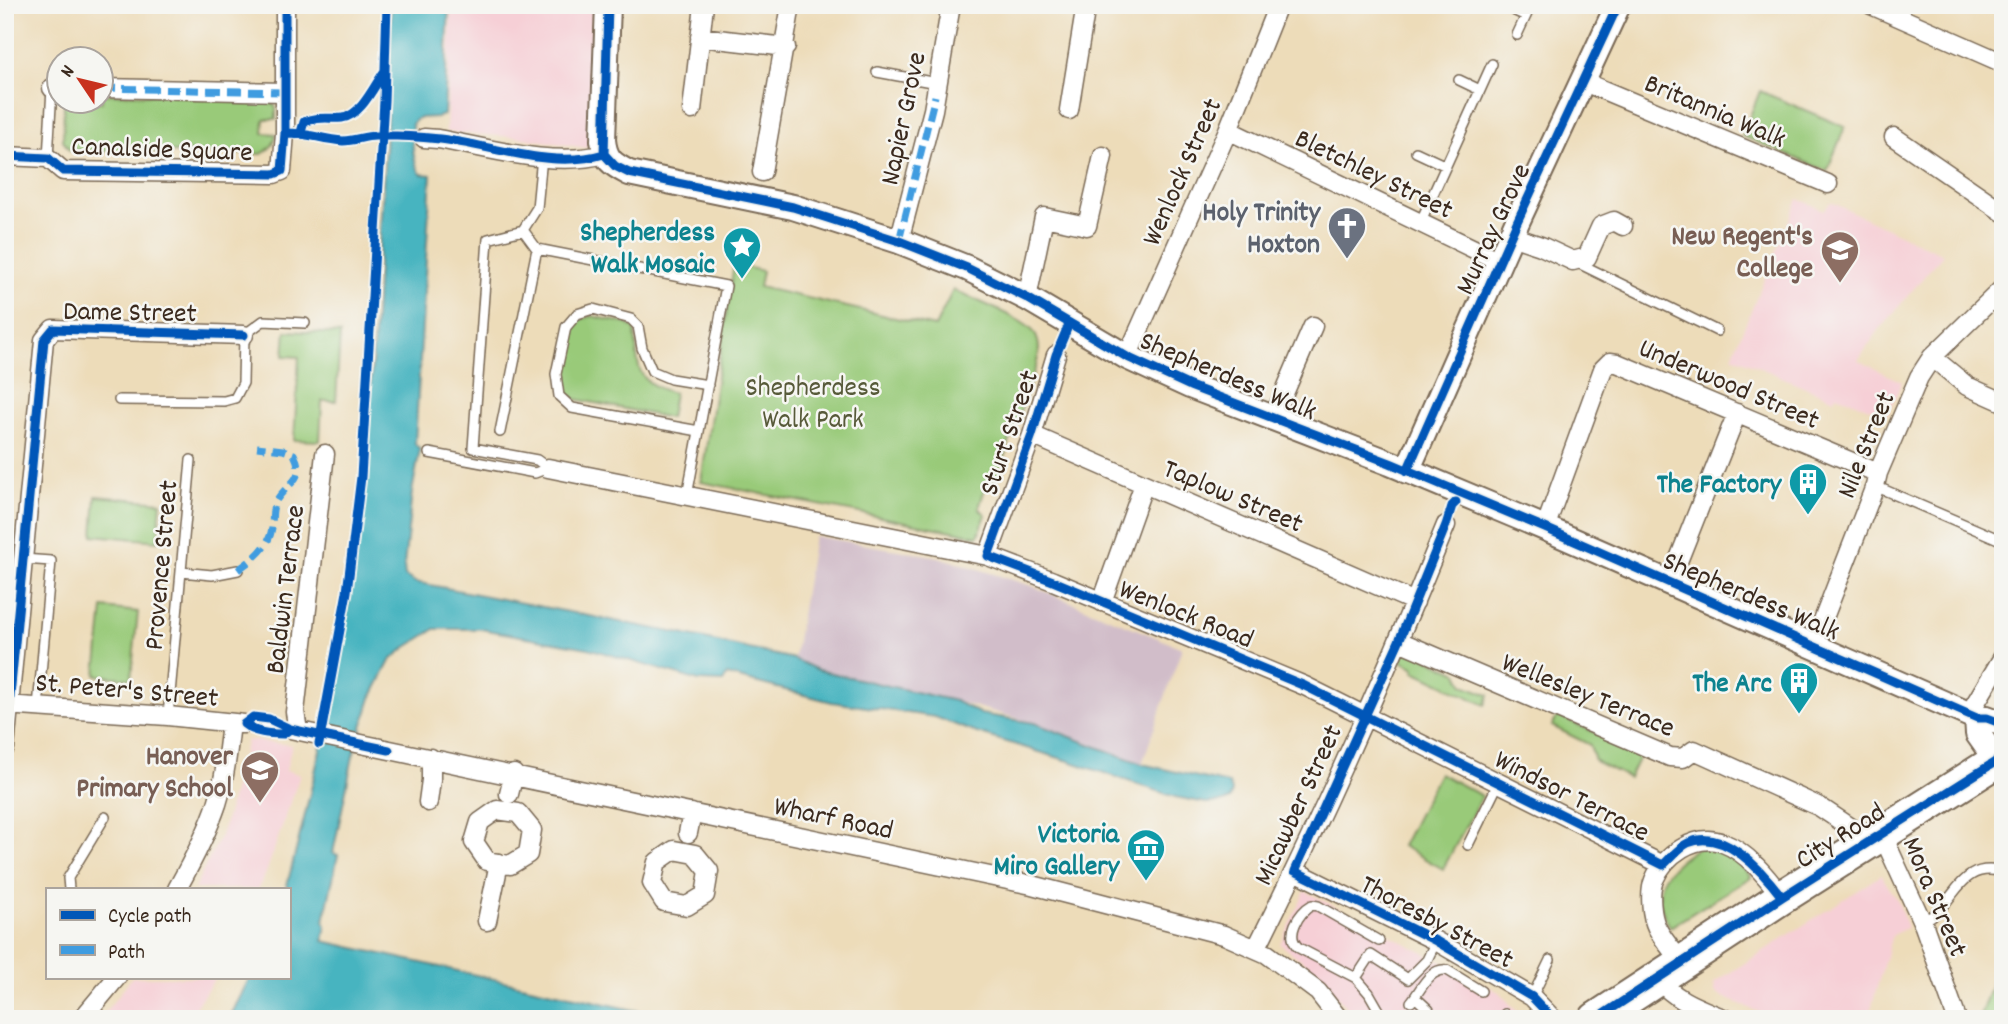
<svg xmlns="http://www.w3.org/2000/svg" width="2008" height="1024" viewBox="0 0 2008 1024" font-family="Dekko,sans-serif">
  <style>
    .built { fill: #f6cfd6 }
    .industrial { fill: #d1bdc9 }
    .green { fill: #99ca79; stroke: #6a7a4c; stroke-width: 2 }
    .water { fill: #46b4c0; stroke: #406f6f; stroke-width: 2 }
    .lines { fill: none; stroke-linecap: round; stroke-linejoin: round }
    .lane-casing { stroke: #796854; stroke-width: 12 }
    .street-casing { stroke: #796854; stroke-width: 21 }
    .secondary-casing { stroke: #796854; stroke-width: 28 }
    .highway-casing { stroke: #796854; stroke-width: 37 }
    .lane { stroke: #fff; stroke-width: 9 }
    .street { stroke: #fff; stroke-width: 18 }
    .secondary { stroke: #fff; stroke-width: 24 }
    .highway { stroke: #fff; stroke-width: 33 }
    .quiet { stroke: #3f9ce0; stroke-width: 7; stroke-dasharray: 14 7; stroke-linecap: butt }
    .cycleway-casing { stroke: #f6f6f2; stroke-width: 13 }
    .cycleway { stroke: #0057b8; stroke-width: 9 }
    .labels { text-anchor: middle; stroke-width: 5; stroke-linejoin: round; paint-order: stroke }
    .street-label { font-size: 28px; fill: #3b2a1e; stroke: #f6f6f2 }
    .worship-label { font-size: 28px; font-weight: bold; fill: #5b616d; stroke: #f6f6f2; text-anchor: end }
    .culture-label { font-size: 28px; font-weight: bold; fill: #0d838f; stroke: #f6f6f2; text-anchor: end }
    .education-label { font-size: 28px; font-weight: bold; fill: #785e54; stroke: #f6f6f2; text-anchor: end }
    .park-label { font-size: 28px; fill: #575a39; stroke: #f6f6f2 }
  </style>
  <rect width="100%" height="100%" fill="#f6f6f2"/>
  <filter id="ink" filterUnits="userSpaceOnUse"><feTurbulence type="fractalNoise" baseFrequency=".0143" numOctaves="2"/><feDisplacementMap in="SourceGraphic" scale="14" xChannelSelector="R" yChannelSelector="G"/><feConvolveMatrix kernelMatrix="1 2 1 2 8 2 1 2 1" color-interpolation-filters="sRGB"/></filter>
  <filter id="wash" filterUnits="userSpaceOnUse"><feTurbulence type="fractalNoise" baseFrequency=".00686" numOctaves="4" result="noise"/><feDisplacementMap in="SourceGraphic" scale="28" xChannelSelector="R" yChannelSelector="G"/><feGaussianBlur stdDeviation="1.57" result="paint"/><feColorMatrix in="noise" values="0 0 0 0 0 0 0 0 0 0 0 0 0 0 0 0 0 1.4 0 .05"/><feComposite in="paint" operator="in"/></filter>
  <g filter="url(#wash)">
    <rect width="100%" height="100%" fill="#eddcb9"/>
    <path class="built" d="M451,5H593L591,142H588L587,148L516,137L446,132Z
      M1798,199L1824,210L1831,202L1943,254L1879,330L1858,360L1902,382L1887,415L1836,395L1834,399L1732,356Z
      M247,740L292,745L286,770L300,775L266,873L258,889H194L222,833Z
      M1881,875L1898,901L1907,928L1892,935L1868,1019H1776L1718,995L1715,992L1714,983Z
      M1305,891L1499,992L1524,1019H1356L1318,973L1280,944Z
      M132,977H216L187,1019H100Z"/>
    <path class="industrial" d="M814,536L939,557L1032,586L1182,648L1142,764L1034,723L955,701L818,670L794,659Z"/>
    <path class="green" d="M1760,91L1845,127L1827,171L1742,136Z
      M102,94L264,96L276,107V119H264L263,133L276,134C275,144 270,149 262,154L69,150L63,140L64,104L65,102H102Z
      M734,264L762,271L759,287L935,327L953,290C970,298 1028,320 1035,334C1041,345 1039,354 1036,366L997,478L987,482L979,508L986,515L978,536L701,482Z
      M592,316L628,324L635,330C638,366 634,383 674,393L670,418L575,399C570,395 566,393 564,387C561,377 568,336 573,327C577,319 585,318 592,316Z
      M286,331L340,334L336,401H322L320,441L294,440L299,357L284,356Z
      M96,496L161,502L158,541L93,535Z
      M103,608L138,612L131,679L96,675Z
      M1406,648L1458,673L1464,685L1489,695L1485,705L1414,671L1415,668L1401,661Z
      M1558,716L1641,753L1629,778L1595,761L1590,745L1552,726Z
      M1439,773L1482,796L1443,869L1402,846Z
      M1697,848C1722,847 1736,859 1751,877L1670,927C1647,888 1663,870 1697,848Z
      M1993,980L2003,983V1019H1979Z"/>
    <path class="water" d="M391,5H449L444,115L437,117L418,118L412,124C413,142 411,159 421,174L431,175L415,444L420,449L412,492L404,566L405,576L415,582L682,634L794,659L818,670L955,701L981,714L1034,723L1142,764L1229,784L1232,791L1230,799L1224,802L1206,803L1175,797L1069,761L977,733L935,717L832,702L727,675L723,682L699,681L588,648L481,629H435L405,648L390,661L371,698L353,756L333,853L338,855L324,921L326,926L323,941L674,1019H229L250,977H289V889H286C310,799 331,708 346,616C366,494 372,371 379,248C384,167 390,86 391,5Z"/>
  </g>
  <g filter="url(#ink)">
    <g class="lines">
      <g class="lane-casing">
        <path id="lane" d="M1510,5L1515,11L1526,16
          M1517,35L1531,5
          M877,72L937,83
          M1459,80L1480,90
          M1416,152L1446,166
          M542,157L537,208L523,230L488,239L473,448L537,460L548,468
          M48,158L52,88
          M1420,223L1492,64
          M523,230L537,249
          M1574,261L1717,331
          M119,400L224,401L235,398L243,383L244,335L263,321L305,323
          M699,431L572,408L559,396L556,374L566,327L577,314L593,309L631,319L638,326L642,348L652,371L671,379L708,385
          M500,432L537,249L726,286L687,496
          M429,453L535,473L548,468
          M1875,486L2003,541
          M23,559L51,561L38,707
          M181,572L212,575L238,570
          M168,716L191,460
          M256,730L279,724
          M1468,845L1499,782
          M69,889L68,878L105,817
          M1923,921C1956,907 1957,860 2003,872
          M1379,941L1318,906L1312,905C1299,912 1284,936 1299,948L1356,978L1369,993L1384,1019
          M1356,978L1371,955L1408,979L1427,960L1436,941
          M1415,997L1429,1010
          M1532,997L1550,960
          M1411,1002C1421,990 1429,968 1447,970L1481,991
          M1505,1014L1509,1019"/>
      </g>
      <g class="street-casing">
        <path id="street" d="M1871,5L2003,63
          M700,37L786,47
          M1584,82L1828,184
          M52,88H60
          M102,88L285,92
          M692,110L704,5
          M1069,110L1086,5
          M1228,130L1499,261
          M1894,137L2003,212
          M424,138L438,139C488,148 555,168 604,154
          M5,156L48,158L63,171L274,174L282,171L285,133V5
          M762,172L791,5
          M1511,236L1541,246L1573,261L1587,257L1601,226L1614,221L1623,226
          M899,241L933,110L951,5
          M1027,298L1044,217L1087,226L1103,156
          M1127,357L1228,130L1278,5
          M1932,357L1967,386L2003,402
          M1273,419L1313,326
          M1032,435L1415,602
          M548,468L988,556L1053,581L1305,686L1663,865
          M1545,528L1603,369L1610,362L1617,363L1878,473
          M988,556L1032,435L1056,355
          M1669,584L1737,413
          M1102,602L1144,484
          M1399,641L1670,757L1683,758L1694,750L1820,807L1850,827L1862,845
          M1813,646L1875,486L1878,473L1919,377L1932,357L2003,288
          M5,705L168,716L244,724
          M1969,714L2003,657
          M290,729L1032,885L1224,935L1267,954L1318,992L1339,1019
          M298,731L295,712L325,454
          M5,748L44,340L53,329L244,335
          M509,794L514,774
          M428,802L431,780V758
          M497,810L518,813L532,830L528,854L510,865L487,861L474,842L480,822Z
          M688,833L692,813
          M1882,834L1924,926L1957,1019
          M674,850L695,854L709,871L705,895L687,906L664,902L652,883L657,862Z
          M1295,871L1436,941L1532,997L1553,1019
          M177,889C192,862 207,834 217,804C225,778 228,750 231,723
          M487,921L499,863
          M1256,949C1325,811 1388,669 1446,525
          M1682,963C1674,952 1663,940 1657,928C1651,916 1649,892 1654,880C1664,856 1695,832 1723,843C1747,852 1767,877 1782,897
          M1658,979C1676,1001 1699,1008 1725,1019
          M82,1019L117,977"/>
      </g>
      <g class="secondary-casing">
        <path id="secondary" d="M608,5L603,140C605,160 612,164 629,173L793,207L899,241L967,268L1027,298L1127,357L1190,386L1390,463L1545,528L1977,718H1987L2003,724
          M1407,471L1517,222L1618,5
          M1977,718L1978,734L1997,761"/>
      </g>
      <g class="highway-casing">
        <path id="highway" d="M1596,1019L1782,897L2003,757"/>
      </g>
      <use href="#lane" class="lane"/>
      <use href="#street" class="street"/>
      <use href="#secondary" class="secondary"/>
      <use href="#highway" class="highway"/>
      <path class="quiet" d="M52,88H60
        M102,88L285,92
        M899,241L935,96
        M238,570C253,559 269,548 272,528C273,519 271,510 276,501C287,482 307,481 294,454L283,450L257,447"/>
      <g class="cycleway-casing">
        <path id="cycleway" d="M301,132L304,122C318,116 328,119 342,118C361,116 374,86 384,72
          M285,133C305,132 323,140 343,141C355,141 364,136 375,136C395,135 419,137 440,139C492,145 551,170 604,154
          M604,154L615,166L629,173L793,207L899,241L967,268L1027,298L1127,357L1190,386L1390,463L1545,528L1977,718H1987L2003,724
          M604,154L608,5
          M5,156L48,158L63,171L274,174L282,171L285,133V5
          M1069,324L1056,355L1032,435L988,556L1053,581L1305,686L1663,865C1671,858 1679,847 1688,843C1724,827 1763,872 1782,897
          M1407,471L1517,222L1618,5
          M1456,502L1452,506L1446,525L1399,641L1295,871L1436,941L1532,997L1553,1019
          M290,729L283,734C269,734 255,733 244,724L253,717L269,719L290,729L389,750
          M319,744L347,592L361,477L384,101L387,5
          M5,748L44,340L53,329L244,335
          M1596,1019L1782,897L2003,757"/>
      </g>
      <use href="#cycleway" class="cycleway"/>
    </g>
  </g>
  <defs>
    <g id="church-pin" transform="scale(2.0125)"><path d="M0 17L-7.5 6A9.5 9.5 0 1 1 7.5 6Z" fill="#6b7280" stroke="#f6f6f2"/><path d="M-1.2-6h2.4v3.5h3.3v2.4h-3.3V6h-2.4V-.1h-3.3v-2.4h3.3Z" fill="#fff"/></g>
    <g id="sight-pin" transform="scale(2.0125)"><path d="M0 17L-7.5 6A9.5 9.5 0 1 1 7.5 6Z" fill="#0f9aa8" stroke="#f6f6f2"/><path d="M0-6L1.8-2.2L6-1.7L2.9 1.2L3.7 5.4L0 3.3L-3.7 5.4L-2.9 1.2L-6-1.7L-1.8-2.2Z" fill="#fff"/></g>
    <g id="school-pin" transform="scale(2.0125)"><path d="M0 17L-7.5 6A9.5 9.5 0 1 1 7.5 6Z" fill="#8d6e63" stroke="#f6f6f2"/><path d="M0-5L7-2L0 1L-7-2ZM-4 1L0 2.5L4 1V4Q0 6-4 4Z" fill="#fff"/></g>
    <g id="building-pin" transform="scale(2.0125)"><path d="M0 17L-7.5 6A9.5 9.5 0 1 1 7.5 6Z" fill="#0f9aa8" stroke="#f6f6f2"/><path d="M-4-6H4V6H1V3H-1V6H-4ZM-2.5-4.3h1.7v1.8h-1.7ZM.8-4.3h1.7v1.8H.8ZM-2.5-1h1.7V.8h-1.7ZM.8-1h1.7V.8H.8Z" fill="#fff"/></g>
    <g id="museum-pin" transform="scale(2.0125)"><path d="M0 17L-7.5 6A9.5 9.5 0 1 1 7.5 6Z" fill="#0f9aa8" stroke="#f6f6f2"/><path d="M0-6L6-3V-2H-6V-3ZM-5-1h2V3h-2ZM-1-1h2V3h-2ZM3-1h2V3H3ZM-6 4H6V6H-6Z" fill="#fff"/></g>
  </defs>
  <g fill-rule="evenodd">
    <use href="#church-pin" x="1347" y="226"/>
    <use href="#sight-pin" x="742" y="246"/>
    <use href="#school-pin" x="1840" y="250"/>
    <use href="#building-pin" x="1808" y="482"/>
    <use href="#building-pin" x="1799" y="681"/>
    <use href="#school-pin" x="260" y="770"/>
    <use href="#museum-pin" x="1146" y="848"/>
  </g>
  <g class="labels">
    <g class="street-label">
      <text transform="translate(1716 109) rotate(23)" y="10">Britannia Walk</text>
      <text transform="translate(901 118) rotate(-78)" y="10">Napier Grove</text>
      <text transform="translate(162 147) rotate(2)" y="10">Canalside Square</text>
      <text transform="translate(1180 171) rotate(-66)" y="10">Wenlock Street</text>
      <text transform="translate(1375 172) rotate(26)" y="10">Bletchley Street</text>
      <text transform="translate(1491 228) rotate(-65)" y="10">Murray Grove</text>
      <text transform="translate(130 310) rotate(1)" y="10">Dame Street</text>
      <text transform="translate(1229 374) rotate(23)" y="10">Shepherdess Walk</text>
      <text transform="translate(1730 382) rotate(23)" y="10">Underwood Street</text>
      <text transform="translate(1007 432) rotate(-71)" y="10">Sturt Street</text>
      <text transform="translate(1864 444) rotate(-68)" y="10">Nile Street</text>
      <text transform="translate(1234 494) rotate(23)" y="10">Taplow Street</text>
      <text transform="translate(159 565) rotate(-85)" y="10">Provence Street</text>
      <text transform="translate(283 589) rotate(-83)" y="10">Baldwin Terrace</text>
      <text transform="translate(1752 594) rotate(23)" y="10">Shepherdess Walk</text>
      <text transform="translate(1187 612) rotate(22)" y="10">Wenlock Road</text>
      <text transform="translate(127 688) rotate(5)" y="10">St. Peter's Street</text>
      <text transform="translate(1589 693) rotate(22)" y="10">Wellesley Terrace</text>
      <text transform="translate(1573 794) rotate(27)" y="10">Windsor Terrace</text>
      <text transform="translate(1296 804) rotate(-65)" y="10">Micawber Street</text>
      <text transform="translate(834 816) rotate(12)" y="10">Wharf Road</text>
      <text transform="translate(1839 834) rotate(-32)" y="10">City Road</text>
      <text transform="translate(1937 896) rotate(67)" y="10">Mora Street</text>
      <text transform="translate(1438 920) rotate(28)" y="10">Thoresby Street</text>
    </g>
    <g class="worship-label">
      <text x="1320" y="220">Holy Trinity<tspan x="1320" dy="32">Hoxton</tspan></text>
    </g>
    <g class="culture-label">
      <text x="715" y="240">Shepherdess<tspan x="715" dy="32">Walk Mosaic</tspan></text>
      <text x="1781" y="492">The Factory</text>
      <text x="1772" y="691">The Arc</text>
      <text x="1119" y="842">Victoria<tspan x="1119" dy="32">Miro Gallery</tspan></text>
    </g>
    <g class="education-label">
      <text x="1813" y="244">New Regent's<tspan x="1813" dy="32">College</tspan></text>
      <text x="233" y="764">Hanover<tspan x="233" dy="32">Primary School</tspan></text>
    </g>
    <g class="park-label">
      <text x="813" y="395">Shepherdess<tspan x="813" dy="32">Walk Park</tspan></text>
    </g>
  </g>
  <rect width="2008" height="1024" fill="none" stroke="#f6f6f2" stroke-width="28"/>
  <rect x="46" y="888" width="245" height="91" fill="#f6f6f2" stroke="#aba49d" stroke-width="2"/>
  <rect x="60" y="910" width="35" height="10" fill="#0057b8" stroke="#aba49d" stroke-width="2"/>
  <text x="108" y="922" font-size="21" fill="#3b2a1e">Cycle path</text>
  <rect x="60" y="945" width="35" height="10" fill="#3f9ce0" stroke="#aba49d" stroke-width="2"/>
  <text x="108" y="958" font-size="21" fill="#3b2a1e">Path</text>
  <g transform="translate(80 80) rotate(305)"><circle r="33" fill="#f6f6f2" stroke="#aba49d" stroke-width="2"/>
  <path d="M0-5L12 26L0 18L-12 26Z" fill="#c8321e"/>
  <text y="-10" font-size="19" font-weight="bold" text-anchor="middle" fill="#3b2a1e">N</text>
  </g>
</svg>
